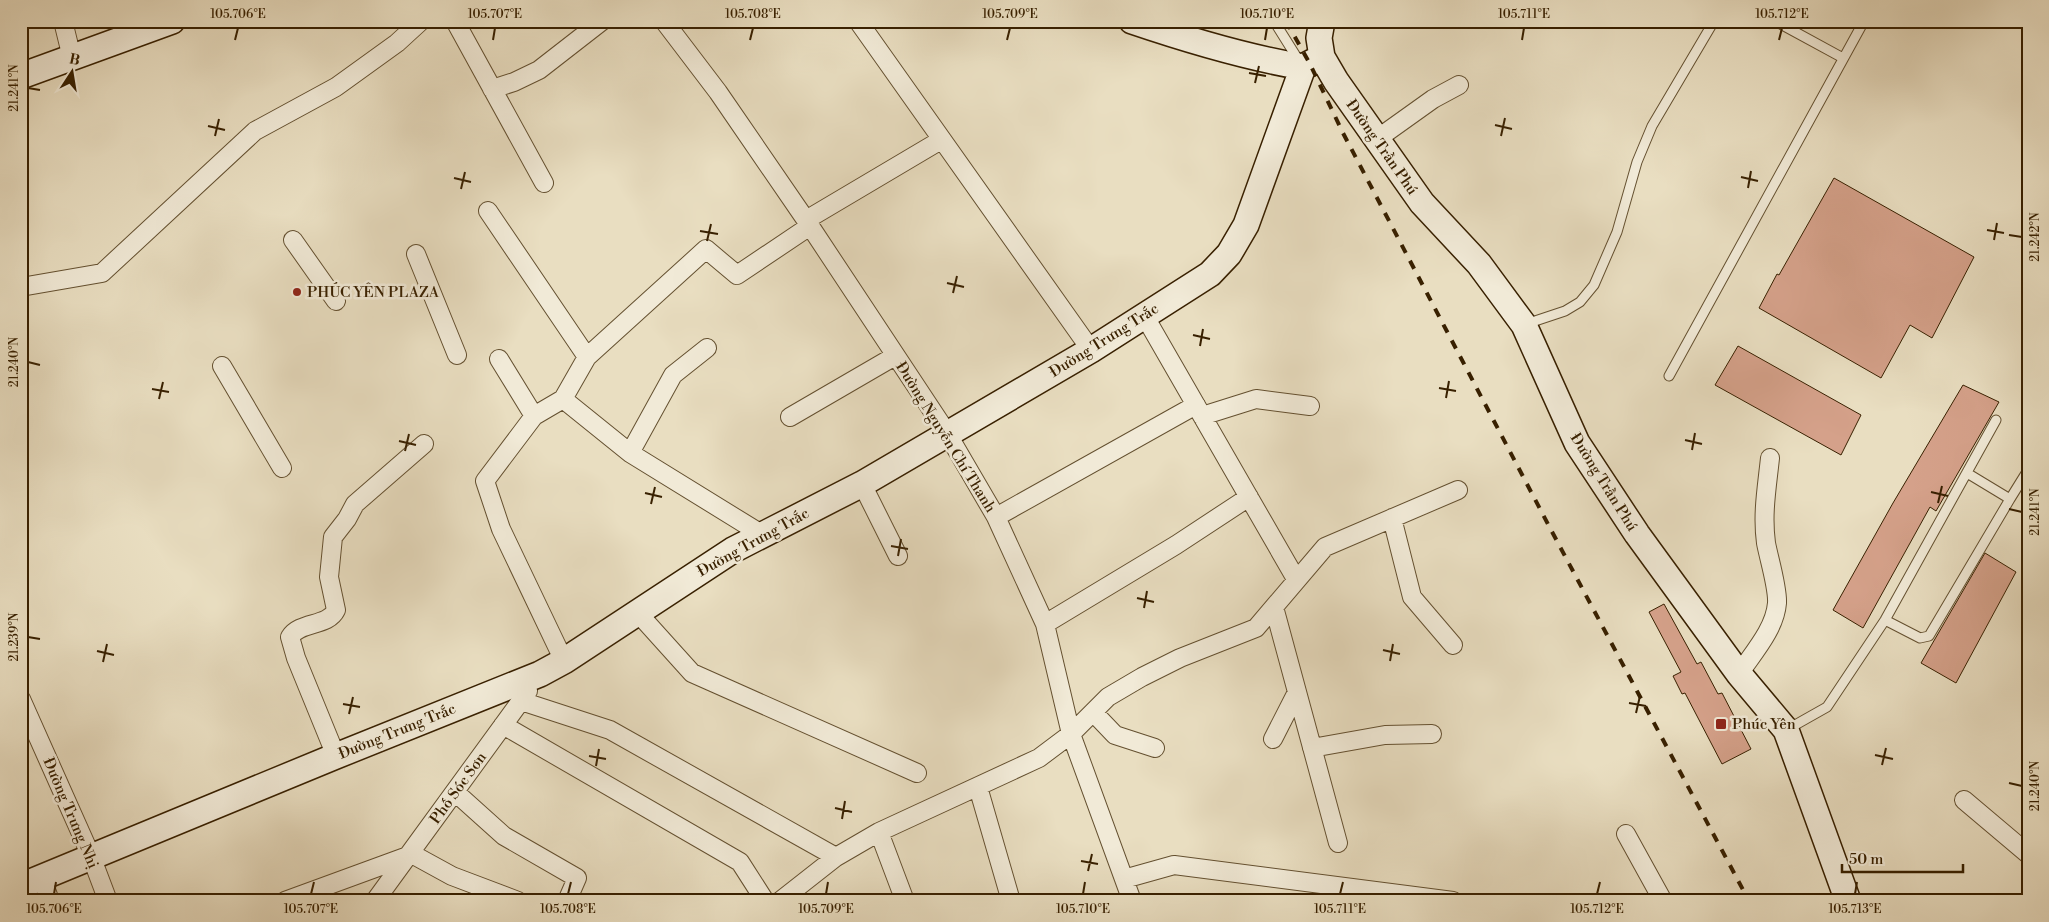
<svg xmlns="http://www.w3.org/2000/svg" width="2049" height="922" viewBox="0 0 2049 922" font-family="'Libre Bodoni',serif">
  <style>
    .building { fill: #d5a18a; stroke: #382000 }
    .lines { fill: none; stroke-linecap: round; stroke-linejoin: round }
    .lane-casing { stroke: #645030; stroke-width: 11 }
    .street-casing { stroke: #645030; stroke-width: 20 }
    .secondary-casing { stroke: #382000; stroke-width: 28 }
    .lane { stroke: #f1ead7; stroke-width: 9 }
    .street { stroke: #f1ead7; stroke-width: 18 }
    .secondary { stroke: #f1ead7; stroke-width: 25 }
    .rail { stroke: #382000; stroke-width: 4; stroke-dasharray: 9 9; stroke-linecap: butt }
    .ticks { fill: none; stroke: #382000; stroke-width: 2 }
    .poi-dot { fill: #8f2418; stroke: #f1ead7; stroke-width: 2 }
    .labels { text-anchor: middle; stroke-width: 5; stroke-linejoin: round; paint-order: stroke }
    .street-label { font-size: 15px; fill: #382000; stroke: #f1ead7 }
    .poi-label { font-size: 15px; fill: #382000; stroke: #f1ead7; text-anchor: start }
    .neatline { fill: none; stroke: #382000; stroke-width: 2 }
    .ticks-label { font-size: 12px; text-anchor: middle; fill: #382000 }
  </style>
  <rect width="100%" height="100%" fill="#e9dec1"/>
  <filter id="stains"><feTurbulence type="fractalNoise" baseFrequency=".004" numOctaves="4"/><feColorMatrix values="0 0 0 0 .2 0 0 0 0 .09 0 0 0 0 .02 0 0 0 .5 -.17"/></filter>
  <radialGradient id="worn" r=".72"><stop offset=".6" stop-color="#630" stop-opacity="0"/><stop offset="1" stop-color="#630" stop-opacity=".3"/></radialGradient>
  <path class="building" d="M1834,178L1974,257L1932,338L1910,325L1881,378L1759,308L1777,274L1779,275Z
    M1738,346L1861,415L1841,455L1715,385Z
    M1963,385L1999,402L1936,511L1930,507L1863,628L1833,610L1893,503Z
    M1985,553L2016,572L1956,683L1921,663Z
    M1664,604L1697,664L1701,662L1718,694L1722,693L1751,749L1722,764L1685,693L1682,694L1673,676L1681,672L1649,612Z"/>
  <g class="lines">
    <g class="lane-casing">
      <path id="lane" d="M1274,21L1299,61
        M1775,21L1843,58
        M1526,324L1565,311L1580,302L1594,285L1617,232L1637,162L1652,126L1714,21
        M1669,376L1864,21
        M1967,473L2010,499L2028,470
        M1885,620L1920,638L1929,636L2010,499
        M1788,729L1827,707L1885,620L1996,420"/>
    </g>
    <g class="street-casing">
      <path id="street" d="M63,21L72,58
        M455,21L544,183
        M664,21L718,92L810,226L947,433L996,517L1045,624L1071,734L1132,901
        M858,21L1091,350
        M492,89L514,82L539,70L602,21
        M1377,139L1433,99L1459,85
        M488,211L587,357
        M806,220L941,140
        M293,240L336,301
        M416,254L457,355
        M21,287L102,273L255,131L336,87L397,43L421,21
        M1144,315L1296,579
        M499,359L534,416
        M222,366L282,468
        M563,399L534,416L485,481L501,529L564,661
        M1202,416L1256,399L1310,406
        M790,417L895,356
        M630,453L673,375L707,348
        M862,484L898,556
        M996,517L1196,405
        M1392,518L1412,597L1453,645
        M763,535L630,453L563,399L587,357L706,249L737,275L810,226
        M1274,607L1338,843
        M637,612L692,673L917,773
        M1045,624L1176,545L1249,497
        M1739,674C1753,653 1775,629 1777,603C1778,588 1769,559 1766,543C1762,514 1767,487 1770,458
        M21,699L91,856L108,901
        M521,701L610,730L836,857
        M1093,712L1115,735L1155,748
        M503,725L740,862L765,901
        M1273,739L1297,692
        M1312,748L1385,735L1432,734
        M336,756L296,658L290,637C300,621 328,627 336,610L329,577L333,537L347,519L355,504L424,444
        M978,787L1011,901
        M455,792L504,836L577,878L567,901
        M1964,800L2028,854
        M879,832L905,901
        M1626,834L1663,901
        M410,853L452,876L518,901
        M41,876L50,901
        M1124,879L1174,865L1453,901
        M285,901L408,856
        M375,901L528,691
        M780,901L836,857L879,832L1039,758L1071,734L1108,697L1142,677L1180,658L1256,628L1325,547L1458,490"/>
    </g>
    <g class="secondary-casing">
      <path id="secondary" d="M1132,21C1188,40 1244,57 1303,67
        M1322,21L1319,38L1322,57L1336,81L1422,203L1479,264L1524,325L1577,443L1637,534L1739,674L1786,730L1848,901
        M21,76L172,21
        M21,886L336,756L540,674L564,661L733,550L862,484L1091,350L1210,274L1229,254L1246,225L1303,67L1322,57"/>
    </g>
    <use href="#lane" class="lane"/>
    <use href="#street" class="street"/>
    <use href="#secondary" class="secondary"/>
    <path class="rail" d="M1286,21L1310,64L1343,133L1550,528L1749,901"/>
  </g>
  <path class="ticks" d="M235,40L238,28M493,40L495,28M750,40L753,28M1007,40L1010,28M1265,40L1267,28M1522,40L1524,28M1779,40L1782,28M1249,73L1266,76M1255,83L1259,66M28,88L40,90M1495,125L1512,129M208,126L225,130M215,136L219,119M1501,136L1505,118M1741,177L1758,181M454,178L471,182M1748,188L1751,171M461,189L465,172M1987,230L2004,233M700,231L718,234M2009,235L2022,237M1994,240L1997,223M707,241L711,224M947,283L964,287M953,293L957,276M1193,335L1210,339M1200,346L1203,329M28,362L40,365M1439,388L1456,391M152,389L169,392M1446,398L1449,381M159,399L163,382M1685,440L1702,444M399,441L416,445M1692,450L1695,433M405,451L409,434M1931,492L1948,496M645,493L662,497M1938,503L1942,486M651,504L655,487M2009,509L2022,512M891,546L908,549M898,556L901,539M1137,598L1154,602M1144,608L1147,591M28,637L40,639M1383,650L1400,654M97,651L114,655M1390,661L1393,644M103,662L107,644M1629,703L1646,706M343,704L360,707M1636,713L1640,696M349,714L353,697M1875,755L1893,759M589,756L606,759M1882,765L1886,748M596,766L599,749M2009,783L2022,786M835,808L852,812M842,819L845,801M1081,861L1098,864M1088,871L1092,854M54,894L56,882M311,894L314,882M568,894L571,882M826,894L828,882M1083,894L1085,882M1340,894L1343,882M1597,894L1600,882M1855,894L1857,882"/>
  <g class="poi-dot">
    <circle cx="297" cy="292" r="5"/>
    <rect x="1715" y="718" width="12" height="12" rx="2.5"/>
  </g>
  <g class="labels">
    <g class="street-label">
      <text transform="translate(1382 147) rotate(55)" y="5">Đường Trần Phú</text>
      <text transform="translate(1104 340) rotate(-32)" y="5">Đường Trưng Trắc</text>
      <text transform="translate(946 437) rotate(58)" y="5">Đường Nguyễn Chí Thanh</text>
      <text transform="translate(1604 482) rotate(58)" y="5">Đường Trần Phú</text>
      <text transform="translate(753 542) rotate(-29)" y="5">Đường Trưng Trắc</text>
      <text transform="translate(397 731) rotate(-22)" y="5">Đường Trưng Trắc</text>
      <text transform="translate(458 788) rotate(-54)" y="5">Phố Sóc Sơn</text>
      <text transform="translate(71 813) rotate(67)" y="5">Đường Trưng Nhị</text>
    </g>
    <g class="poi-label">
      <text x="307" y="297">PHÚC YÊN PLAZA</text>
      <text x="1732" y="729">Phúc Yên</text>
    </g>
  </g>
  <rect width="2049" height="922" fill="none" stroke="#e9dec1" stroke-width="55"/>
  <g transform="translate(72 72) rotate(12)" stroke="#f1ead7" stroke-width="4" paint-order="stroke">
  <path d="M0-4L9 19L0 12L-9 19Z" fill="#382000"/>
  <text y="-8" font-size="14" font-weight="bold" text-anchor="middle" fill="#382000">B</text>
  </g>
  <path d="M1842 864v8h121v-8" fill="none" stroke="#382000" stroke-width="2.5"/>
  <text x="1849" y="864" font-size="15" fill="#382000" stroke="#f1ead7" stroke-width="4" paint-order="stroke">50 m</text>
  <rect x="28" y="28" width="1994" height="866" class="neatline"/>
  <g class="ticks-label">
    <text x="238" y="18">105.706°E</text>
    <text x="495" y="18">105.707°E</text>
    <text x="753" y="18">105.708°E</text>
    <text x="1010" y="18">105.709°E</text>
    <text x="1267" y="18">105.710°E</text>
    <text x="1524" y="18">105.711°E</text>
    <text x="1782" y="18">105.712°E</text>
    <text transform="translate(14 88) rotate(-90)" y="4">21.241°N</text>
    <text transform="translate(2035 237) rotate(-90)" y="4">21.242°N</text>
    <text transform="translate(14 362) rotate(-90)" y="4">21.240°N</text>
    <text transform="translate(2035 512) rotate(-90)" y="4">21.241°N</text>
    <text transform="translate(14 637) rotate(-90)" y="4">21.239°N</text>
    <text transform="translate(2035 786) rotate(-90)" y="4">21.240°N</text>
    <text x="54" y="913">105.706°E</text>
    <text x="311" y="913">105.707°E</text>
    <text x="568" y="913">105.708°E</text>
    <text x="826" y="913">105.709°E</text>
    <text x="1083" y="913">105.710°E</text>
    <text x="1340" y="913">105.711°E</text>
    <text x="1597" y="913">105.712°E</text>
    <text x="1855" y="913">105.713°E</text>
  </g>
  <rect width="100%" height="100%" filter="url(#stains)"/>
  <rect width="100%" height="100%" fill="url(#worn)"/>
</svg>
